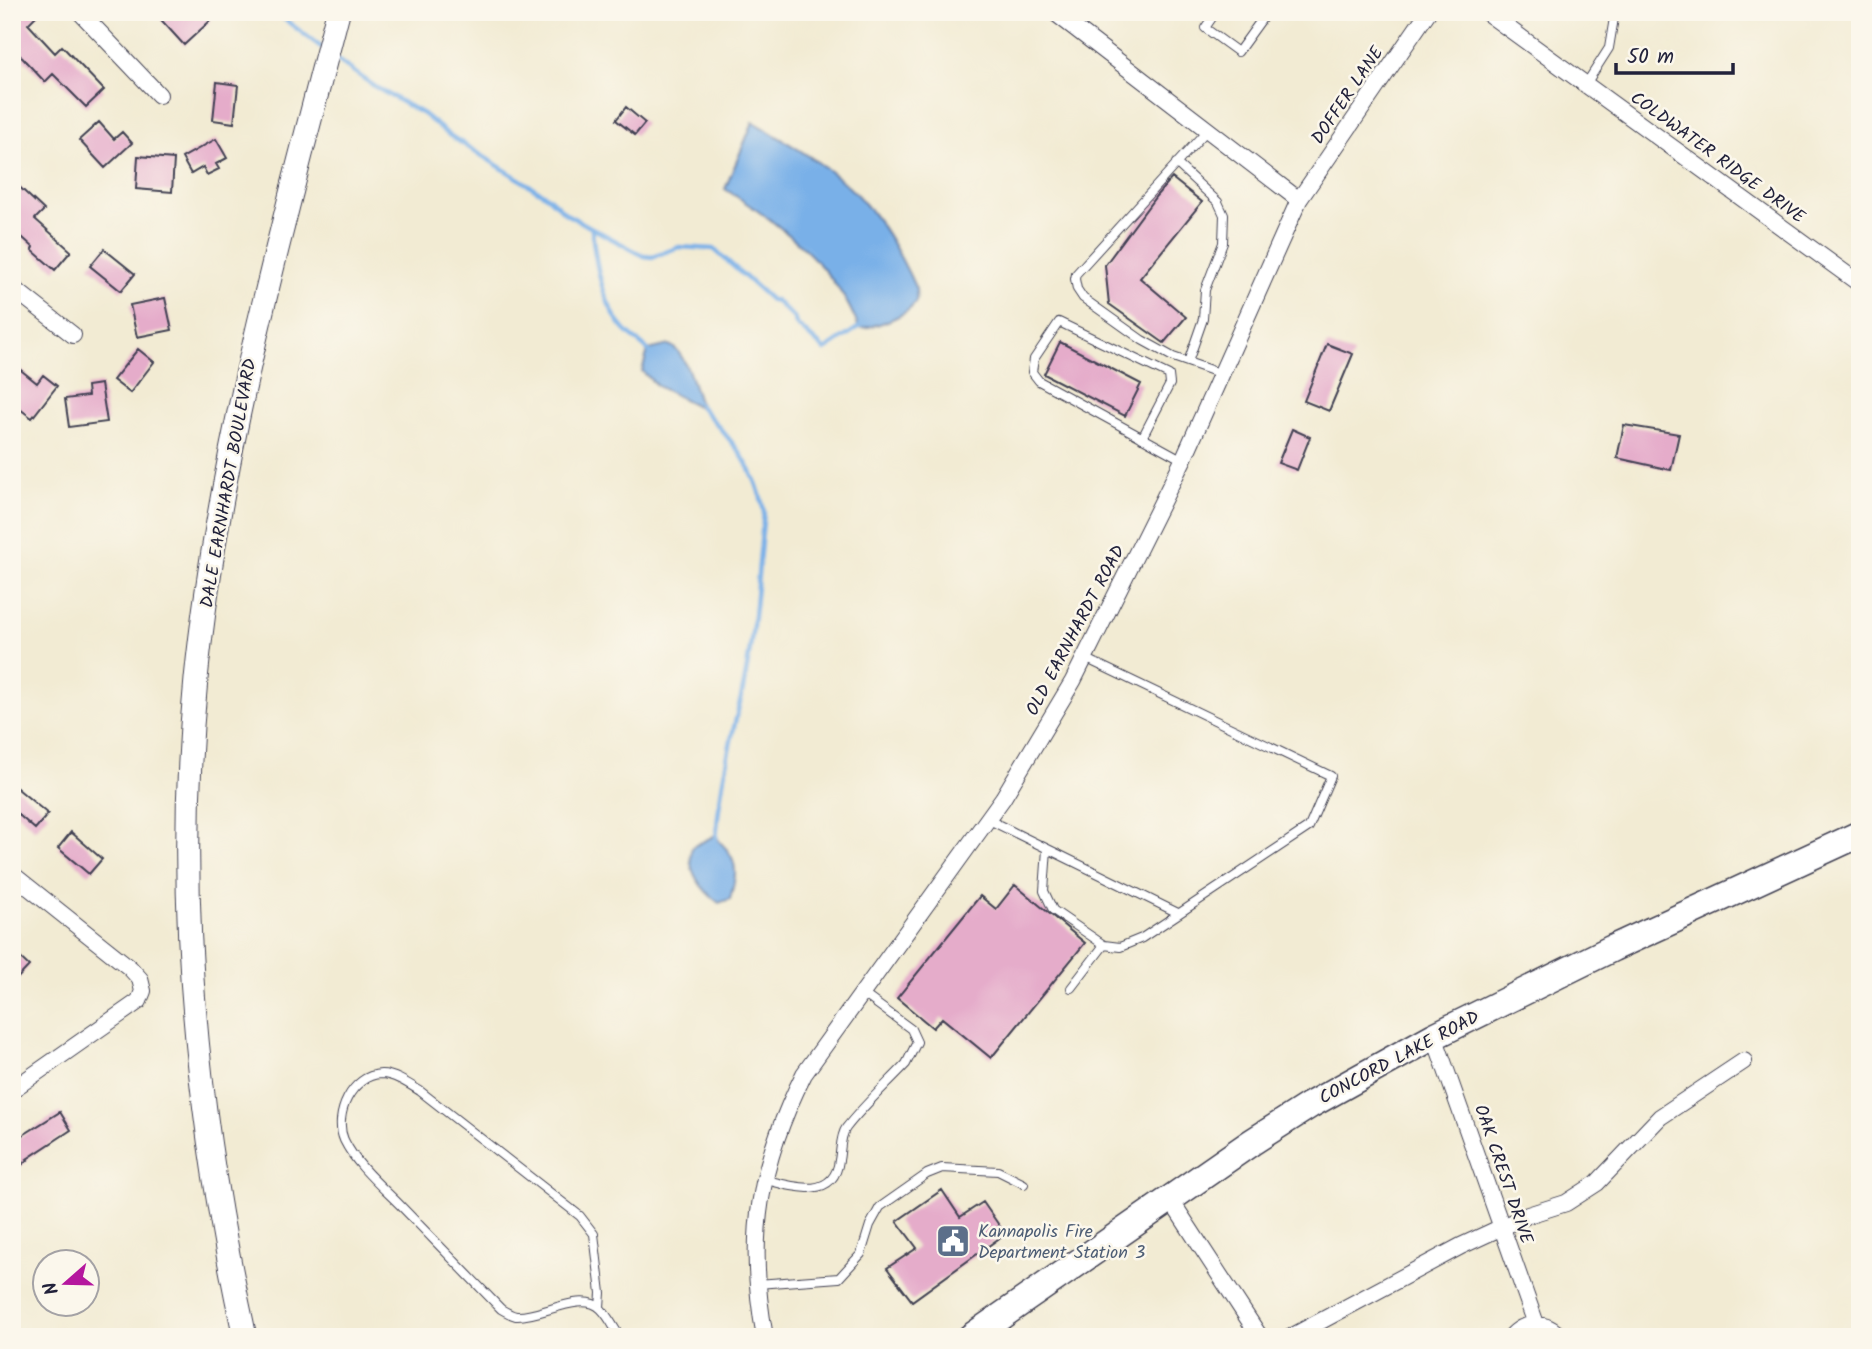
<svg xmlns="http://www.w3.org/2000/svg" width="1872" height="1349" viewBox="0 0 1872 1349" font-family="Kalam,sans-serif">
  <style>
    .water { fill: #79b0e8; stroke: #4e6992; stroke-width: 2 }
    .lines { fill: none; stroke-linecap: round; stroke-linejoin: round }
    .stream { stroke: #79b0e8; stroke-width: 4.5 }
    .building { fill: #e5acca }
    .lane-casing { stroke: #414052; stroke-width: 10 }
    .street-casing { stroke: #414052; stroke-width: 18 }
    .secondary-casing { stroke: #414052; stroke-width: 25 }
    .primary-casing { stroke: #414052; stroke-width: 29 }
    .lane { stroke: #fff; stroke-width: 8 }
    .street { stroke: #fff; stroke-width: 16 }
    .secondary { stroke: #fff; stroke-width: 23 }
    .primary { stroke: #fff; stroke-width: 26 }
    .labels { text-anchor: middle; stroke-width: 5; stroke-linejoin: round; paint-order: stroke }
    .street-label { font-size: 18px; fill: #22223b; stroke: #fbf7ec }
    .service-label { font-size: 18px; fill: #4e5e75; stroke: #fbf7ec; text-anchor: start }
  </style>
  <rect width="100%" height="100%" fill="#fbf7ec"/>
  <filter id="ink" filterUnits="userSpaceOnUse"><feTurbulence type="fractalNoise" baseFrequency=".0143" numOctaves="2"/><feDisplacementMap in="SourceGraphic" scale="14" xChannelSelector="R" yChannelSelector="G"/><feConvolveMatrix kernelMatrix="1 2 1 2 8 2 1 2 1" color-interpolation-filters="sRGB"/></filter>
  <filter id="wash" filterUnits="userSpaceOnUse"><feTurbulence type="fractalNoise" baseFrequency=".00686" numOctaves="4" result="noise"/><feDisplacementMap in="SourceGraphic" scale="28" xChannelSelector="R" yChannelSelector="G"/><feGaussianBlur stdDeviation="1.57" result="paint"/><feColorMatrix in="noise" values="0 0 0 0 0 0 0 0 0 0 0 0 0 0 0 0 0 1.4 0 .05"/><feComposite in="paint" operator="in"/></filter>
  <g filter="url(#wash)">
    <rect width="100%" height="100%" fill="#f2ebd3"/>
    <path class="water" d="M753,122C792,145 837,170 866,205C887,230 903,260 916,289C916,292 917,298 916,301C910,315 873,328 859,328C835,265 780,224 725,189Z
      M669,345C686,350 695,392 701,408L657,386L642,371L648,350Z
      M716,835C719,844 726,846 730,854C739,868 734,884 730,899L719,903C703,891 685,870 692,847Z"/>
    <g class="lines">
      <path class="stream" d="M275,12L321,47
        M333,57L377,88L423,114L449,135L548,197L566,214L644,256L652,257L679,247L714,249L772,301L775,300L794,318L796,324L825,350L862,325
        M592,230C595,261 602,305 625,330C633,338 642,344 650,352
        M699,405C730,439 756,464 764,512C757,574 755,637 741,698C729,745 719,792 716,840"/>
    </g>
    <g id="blocks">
      <path class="building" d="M12,12H40L28,24L55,53L62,46L104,90L86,107L53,74L45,82L12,47Z
        M154,12H202L210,21L184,45Z
        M217,82L238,85L234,123L213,120Z
        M626,107L645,123L635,135L616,120Z
        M99,122L114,139L122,132L132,143L105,168L79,140Z
        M216,139L227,158L216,164L219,169L207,175L203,167L191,174L182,158Z
        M138,156L174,159L172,192L136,189Z
        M1172,178L1202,202L1140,278L1186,317L1164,343L1109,304L1105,265L1156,196Z
        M12,180L44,210L35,219L71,251L55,270L32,250L33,247L12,228L17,221L12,216Z
        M104,249L135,274L121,291L90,266Z
        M165,298L172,330L137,337L130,305Z
        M1060,342L1141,384L1125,416L1044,374Z
        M1327,344L1353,354L1329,411L1304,401Z
        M138,349L154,362L130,393L113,380Z
        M12,363L37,383L43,375L57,386L32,418L12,403Z
        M101,384L107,422L69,427L65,399L88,396L87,386Z
        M1624,425L1679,434L1671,470L1617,458Z
        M1292,429L1310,437L1297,470L1278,463Z
        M12,784L48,814L35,829L12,809Z
        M71,832L102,859L89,874L58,848Z
        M1015,885L1085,943L991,1058L942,1018L933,1028L897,998L980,896L996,909Z
        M12,950L29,966L12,984Z
        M60,1112L71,1130L27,1159L28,1160L12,1173V1142Z
        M942,1190L960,1217L983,1202L1005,1234L912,1301L887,1268L917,1248L897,1221Z"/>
    </g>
  </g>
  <g filter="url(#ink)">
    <use href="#blocks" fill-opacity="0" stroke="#414052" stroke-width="2"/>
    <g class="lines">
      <g class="lane-casing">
        <path id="lane" d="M1216,12L1205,28L1238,52L1267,12
          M1586,84L1609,48L1615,12
          M1208,129L1076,274L1075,279L1077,289L1083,298L1142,340L1173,357L1222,374
          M1176,163L1218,202L1224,215L1223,243L1205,290L1203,319L1188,362
          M1142,438L1170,384L1169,375L1059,322L1034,359L1032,372L1039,381L1183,460
          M987,819L1178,913
          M1047,849L1044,891L1053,910L1104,945L1120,947L1142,938L1309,827L1331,776L1085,658
          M1071,988L1104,945
          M763,1179C790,1186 834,1202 839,1160C841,1151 840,1136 846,1128C863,1106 886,1085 906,1064L917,1042L911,1029L862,993
          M757,1284L839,1278L861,1254L870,1225L880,1207L927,1174L942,1168L998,1171L1024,1184
          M600,1307L601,1293L594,1234L580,1216L420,1091C409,1084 394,1074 381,1074C352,1075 333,1115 344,1140C356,1165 380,1185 400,1205C434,1240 467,1274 501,1309C506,1312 511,1315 516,1316C540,1318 582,1290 601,1309C609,1317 614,1328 620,1337"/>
      </g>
      <g class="street-casing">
        <path id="street" d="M80,12L159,95
          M1486,12L1860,284
          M1299,200L1428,12
          M12,287L73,335
          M12,874L130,968L140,979L143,991L139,1001L12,1090
          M1434,1036L1536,1324
          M1170,1199L1260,1337
          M765,1337C746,1237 759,1164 804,1074L1003,798L1073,681L1183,460L1299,200L1054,12
          M1291,1337L1461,1246L1528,1215L1566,1203L1597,1183L1660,1117L1744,1061
          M1511,1337C1524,1321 1547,1321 1560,1337"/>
      </g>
      <g class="secondary-casing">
        <path id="secondary" d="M245,1337C197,1121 174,899 196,679C219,453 281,232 338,12"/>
      </g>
      <g class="primary-casing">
        <path id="primary" d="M971,1337L1252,1142L1310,1105L1434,1036L1613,948L1860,834"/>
      </g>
      <use href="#lane" class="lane"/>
      <use href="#street" class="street"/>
      <use href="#secondary" class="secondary"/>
      <use href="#primary" class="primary"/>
    </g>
  </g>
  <defs>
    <g id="civic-square" transform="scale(1.75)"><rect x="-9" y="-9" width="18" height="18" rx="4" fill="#5c6f8a" stroke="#fbf7ec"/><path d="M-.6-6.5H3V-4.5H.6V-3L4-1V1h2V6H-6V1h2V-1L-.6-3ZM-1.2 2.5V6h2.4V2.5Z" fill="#fff"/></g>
  </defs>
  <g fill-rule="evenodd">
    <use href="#civic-square" x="953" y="1241"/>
  </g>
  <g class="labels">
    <g class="street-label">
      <text transform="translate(1347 95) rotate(-56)" y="6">DOFFER LANE</text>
      <text transform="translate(1718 157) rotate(36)" y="6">COLDWATER RIDGE DRIVE</text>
      <text transform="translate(228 483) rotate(-80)" y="6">DALE EARNHARDT BOULEVARD</text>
      <text transform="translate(1075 630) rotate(-62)" y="6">OLD EARNHARDT ROAD</text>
      <text transform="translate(1399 1057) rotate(-28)" y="6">CONCORD LAKE ROAD</text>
      <text transform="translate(1504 1174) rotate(71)" y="6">OAK CREST DRIVE</text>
    </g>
    <g class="service-label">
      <text x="978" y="1237">Kannapolis Fire<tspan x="978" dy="21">Department Station 3</tspan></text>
    </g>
  </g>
  <rect width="1872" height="1349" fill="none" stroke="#fbf7ec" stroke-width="42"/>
  <g transform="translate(66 1283) rotate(250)"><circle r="33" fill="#fbf7ec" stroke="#a4a2a5" stroke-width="2"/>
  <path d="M0-5L12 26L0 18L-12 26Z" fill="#b5179e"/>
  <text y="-10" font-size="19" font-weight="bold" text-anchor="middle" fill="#22223b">N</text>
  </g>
  <path d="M1616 63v10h117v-10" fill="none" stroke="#22223b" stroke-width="3.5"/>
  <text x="1627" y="63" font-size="21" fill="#22223b" stroke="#fbf7ec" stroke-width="5" paint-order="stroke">50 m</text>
</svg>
